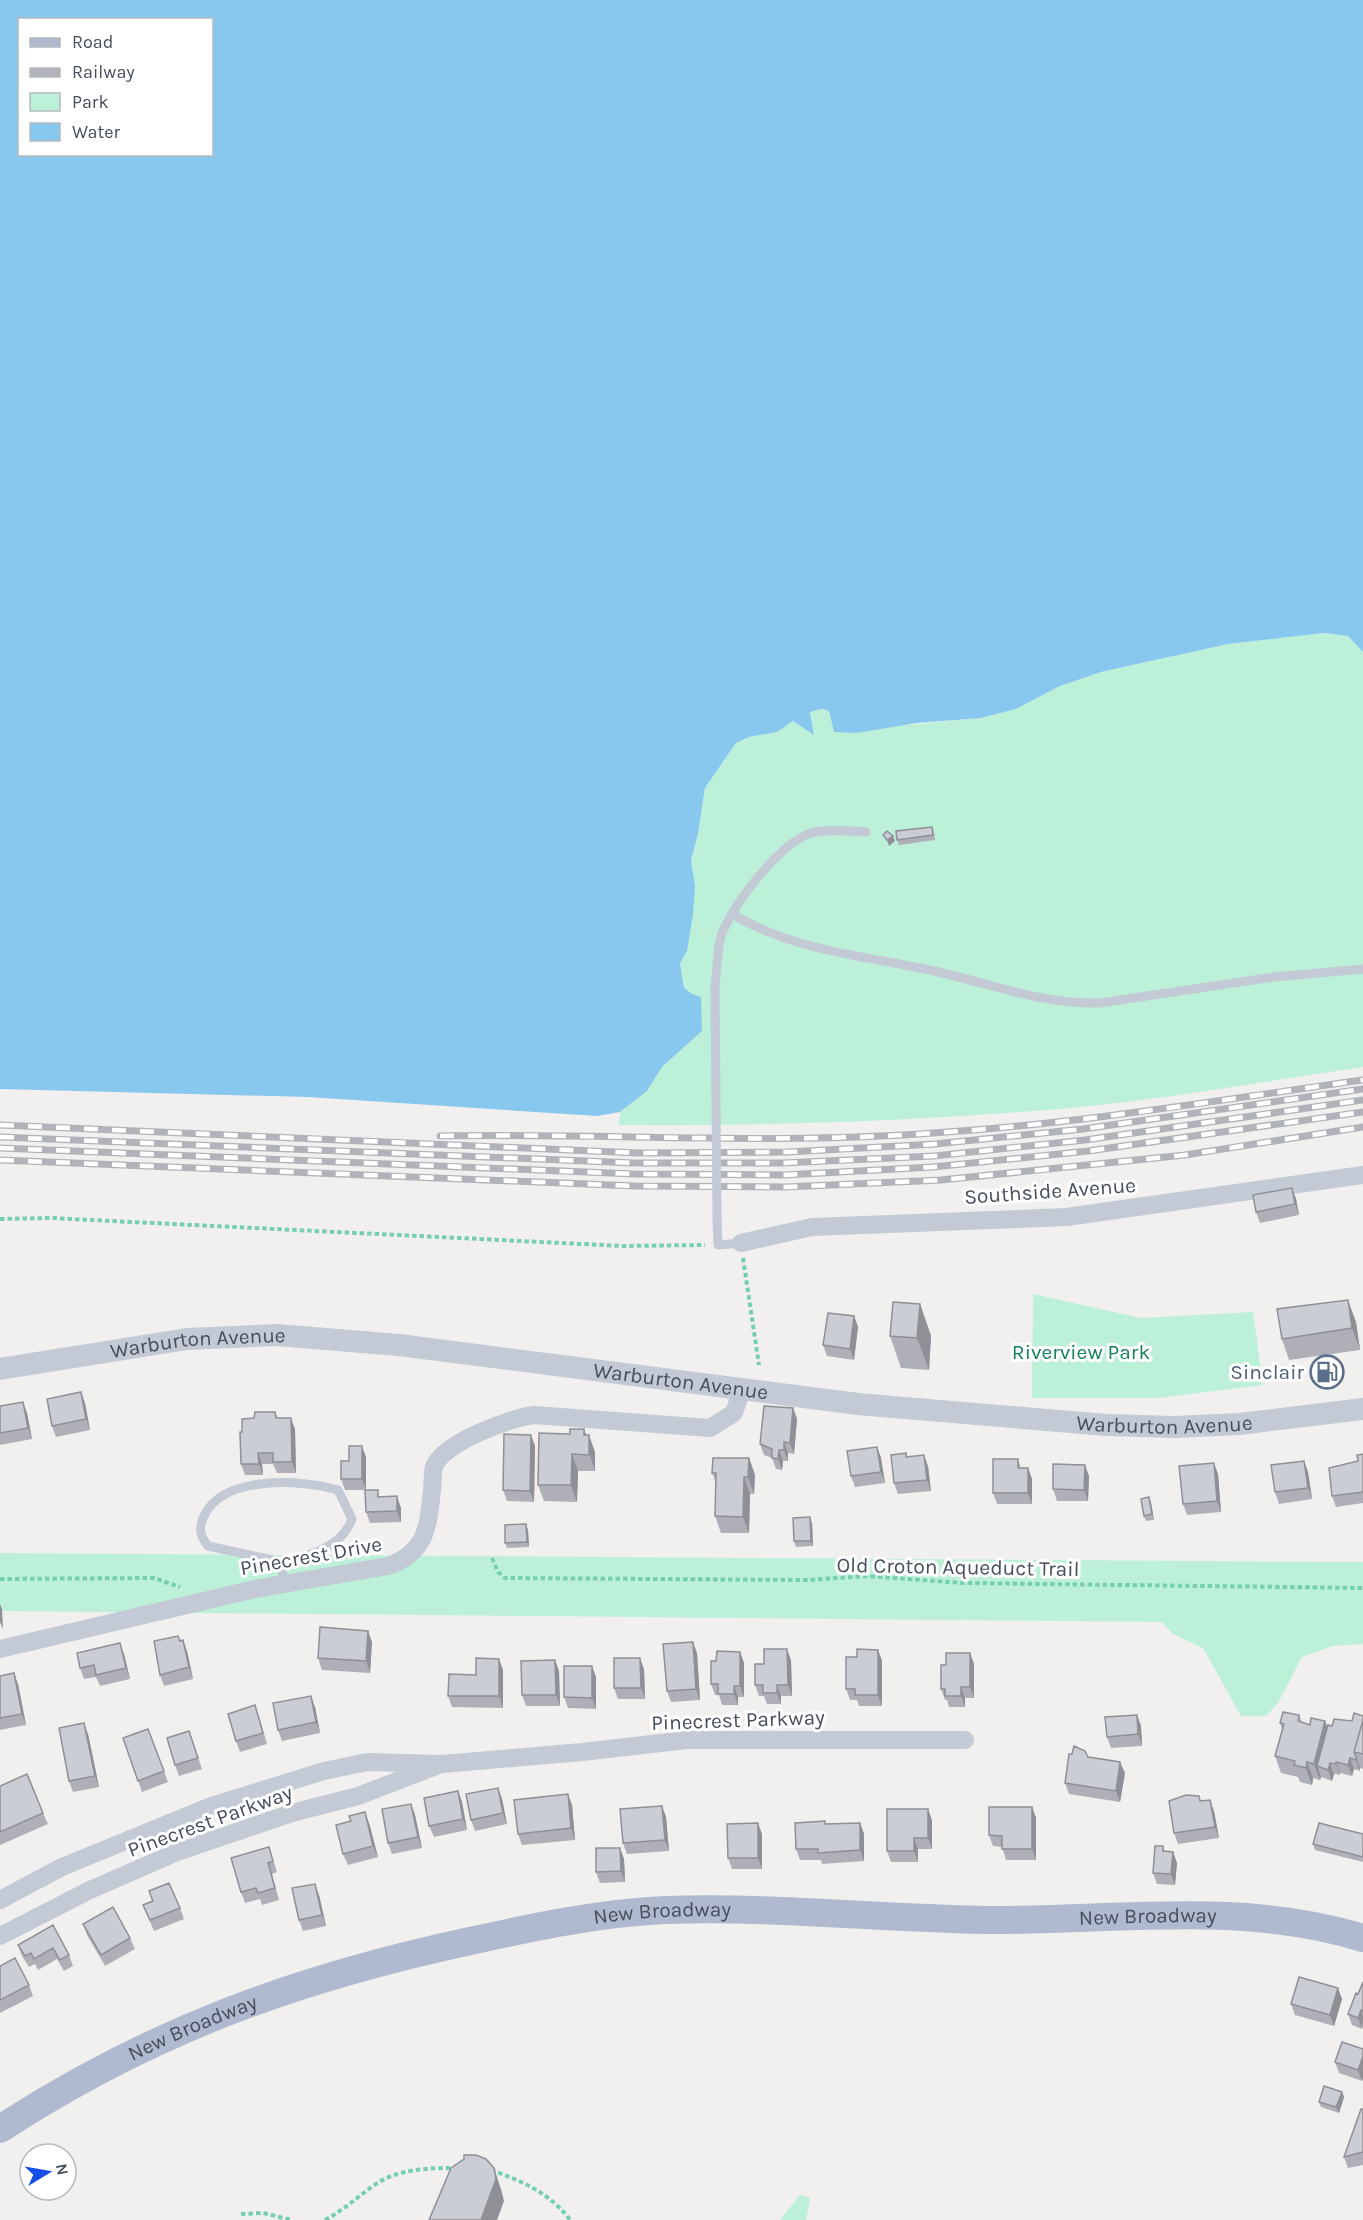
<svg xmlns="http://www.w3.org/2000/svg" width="1363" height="2220" viewBox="0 0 1363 2220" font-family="Karla,sans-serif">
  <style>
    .green { fill: #bdf0d9 }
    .water { fill: #89c8ee; fill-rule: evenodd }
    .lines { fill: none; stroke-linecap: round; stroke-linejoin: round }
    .path { stroke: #74cfb1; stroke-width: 4; stroke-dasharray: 4.5 3; stroke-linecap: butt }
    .service { stroke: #c3c9d5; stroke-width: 9 }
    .minor { stroke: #c3c9d5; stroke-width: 18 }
    .tertiary { stroke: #c3c9d5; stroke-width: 22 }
    .primary { stroke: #afb9cf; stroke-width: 28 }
    .rail-casing { stroke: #b1b3ba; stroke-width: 7 }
    .rail { stroke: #fff; stroke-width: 4.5; stroke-dasharray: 14; stroke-linecap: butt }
    .service-bridge { stroke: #c3c9d5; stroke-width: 9 }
    .wall { fill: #afb0b7 }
    .shaded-wall { fill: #8e9095 }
    .building { fill: #cbcdd5; stroke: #8e9095; stroke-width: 1.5 }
    .labels { text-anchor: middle; stroke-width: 6; stroke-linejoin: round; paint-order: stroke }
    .street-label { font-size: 21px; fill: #474f5d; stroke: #fff }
    .park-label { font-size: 21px; fill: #15815d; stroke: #fff }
    .service-label { font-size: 21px; fill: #4e5e75; stroke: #fff; text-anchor: end }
  </style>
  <rect width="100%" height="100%" fill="#f2f0ef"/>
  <path class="green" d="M1324,633L1348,636L1363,652V1067C1254,1083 1144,1103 1034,1111C896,1122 757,1126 619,1125L620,1112L647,1091L662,1067L702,1031L692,994L684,986L680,964L687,951L695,886L691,860L698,834L705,788L736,743L749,737L777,732L793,721L814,734L810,712L822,709L829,711L834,732L981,718L1016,709L1060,686L1101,672L1228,644Z
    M1033,1294L1141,1318L1253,1312L1263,1385L1158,1398H1032Z
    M0,1553L1363,1562V1644L1333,1646L1302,1657L1278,1703L1266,1716H1241L1203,1648L1173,1634L1162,1622L0,1611Z
    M800,2195L810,2198L806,2220H780Z"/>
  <path class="water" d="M0,0H1363V652L1348,636L1324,633L1228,644L1101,672L1060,686L1016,709L981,718L917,723L856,733L834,732L829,711L822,709L810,712L814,735L793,721L777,732L749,737L736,743L705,788L698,834L691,860L695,886L693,914L687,951L680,964L684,987L692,994L701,997L702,1031L662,1067L647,1091L620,1112L597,1116L308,1097L0,1089ZM20,20H212V154H20Z"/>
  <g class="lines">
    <path class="path" d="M0,1219L50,1218L623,1246L705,1245
      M743,1258L759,1365
      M492,1558L498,1572L505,1578L809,1580L866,1576L964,1583L1363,1588
      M0,1579L154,1578L180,1587
      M491,2170C522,2181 550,2193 570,2220
      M241,2214L263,2213L292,2220
      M325,2220C346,2209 360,2194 379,2182C400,2169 430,2168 454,2168"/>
    <path class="service" d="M732,914C797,952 862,955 934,971C989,983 1043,1005 1100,1003L1274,977L1363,969
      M715,986C717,971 717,955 720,940C727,911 781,841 811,833C828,829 848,831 866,832
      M717,1219L718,1245L741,1243
      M282,1562C309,1556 342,1547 352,1519L338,1490C301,1479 223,1475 204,1516C198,1528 200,1536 208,1546L282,1562L283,1584"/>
    <path class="minor" d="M741,1243L812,1227L1067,1217L1363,1175
      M0,1649L255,1589L388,1566C427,1552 428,1527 432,1490C433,1483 432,1474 434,1467C442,1443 510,1418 534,1415L710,1428L734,1413L742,1389
      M0,1900L62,1867L211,1806L324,1771L367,1762L442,1764L582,1752L687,1740H965
      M0,1936L90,1890L177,1852L292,1813L358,1796L436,1766"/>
    <path class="tertiary" id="s1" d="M0,1369L187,1339L277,1335L399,1345L858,1404L1106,1425L1175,1427L1239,1424L1363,1409"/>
    <path class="primary" id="s2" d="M0,2129C151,2031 294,1979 470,1941C534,1927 599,1913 665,1910C776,1906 887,1919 998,1920C1121,1920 1243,1901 1363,1938"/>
    <g class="rail-casing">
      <path id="rail" d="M0,1125L638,1153L788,1152L935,1144L1083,1129L1363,1089
        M440,1136C605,1133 769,1145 933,1133C1077,1124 1220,1100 1363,1080
        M0,1137L634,1163H783L934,1156L1085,1140L1363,1100
        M0,1148L634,1174L784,1175L933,1167L1088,1151L1363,1112
        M0,1160L635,1186L786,1187L941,1180L1185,1155L1363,1127"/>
    </g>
    <use href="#rail" class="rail"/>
    <path class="service-bridge" d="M715,986L717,1219"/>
  </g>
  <path class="wall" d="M932,827L934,832L935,840L899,845L897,840Z
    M1292,1188L1296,1199L1299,1215L1260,1223L1256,1212Z
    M920,1304L931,1336L929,1370L901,1368L890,1336Z
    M854,1316L858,1327L854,1360L827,1356L823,1345Z
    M1356,1322L1360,1350L1289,1360L1282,1339Z
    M85,1403L90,1430L56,1437L52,1426Z
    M0,1406L27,1413L32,1439L0,1445Z
    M793,1408L797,1419L794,1454L788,1453V1461H783L782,1470L776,1469L772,1458L764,1455L760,1444Z
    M275,1412L278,1418L295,1429L296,1473H277L273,1464H262L263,1475H245L241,1464L242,1432L254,1418Z
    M584,1429L586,1435L595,1452V1471H578L577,1502L544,1501L538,1485L570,1434Z
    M531,1435L535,1446L534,1502L507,1501L503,1490Z
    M877,1447L881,1458L885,1483L855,1487L851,1476Z
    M906,1453L907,1457L928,1466L931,1491L898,1494L894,1483Z
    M1363,1454V1503L1336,1507L1332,1496Z
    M366,1457V1490L401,1508V1522L370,1523L366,1512L365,1490H345L341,1479L349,1461Z
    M749,1458L755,1475L754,1494H750L749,1533H721L715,1516L716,1483L712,1473Z
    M1018,1459L1021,1468H1028L1032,1479V1504H997L993,1493Z
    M1304,1461L1308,1472L1312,1499L1279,1504L1275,1492Z
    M1218,1474L1221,1512L1187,1515L1183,1504Z
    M1089,1476L1088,1501H1057L1053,1489Z
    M1149,1497L1151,1503L1154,1520L1146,1521L1144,1516Z
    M812,1523L813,1546L796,1547L794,1541Z
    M528,1530L529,1547L507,1548L505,1543Z
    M178,1636L180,1641L187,1651L193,1679L164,1686L160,1675Z
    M372,1642L370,1673L322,1670L318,1658Z
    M878,1650L882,1661V1706H859L857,1700H850L846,1689L857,1657Z
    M740,1652L744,1663V1697H738V1705H722L719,1695H715L711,1684L716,1661Z
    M697,1653L700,1700L671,1702L667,1691Z
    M970,1653L974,1664V1698H965V1707H949L947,1700H945L941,1689L946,1665Z
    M124,1654L130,1679L100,1686L96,1677L84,1679L80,1668Z
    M499,1659L503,1670V1708L452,1707L448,1696Z
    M791,1660L792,1696H781V1704H767L764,1696H759L755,1685L764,1664Z
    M644,1669L645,1699H618L614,1688Z
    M559,1671L560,1706H526L522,1695Z
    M0,1676L18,1684L26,1725L0,1730Z
    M596,1677V1709L568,1708L564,1697Z
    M315,1707L320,1733L282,1741L278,1730Z
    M1137,1715L1141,1726L1142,1746L1111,1748L1107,1737Z
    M1299,1715L1302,1722L1310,1725L1325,1721L1327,1727L1352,1721L1363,1716V1769L1360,1768V1771L1354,1769L1352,1776L1340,1773V1775L1334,1774L1332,1781L1321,1777L1320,1780L1313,1778L1312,1785L1300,1782L1298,1777L1281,1773L1275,1756L1282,1730L1280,1723Z
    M259,1716L267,1744L240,1752L236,1741Z
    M148,1729L168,1782L142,1792L123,1738Z
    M88,1734L99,1787L73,1792L69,1781Z
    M193,1742L202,1769L179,1776L175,1765Z
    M1088,1757L1125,1773L1120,1802L1069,1794L1065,1783Z
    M0,1786L43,1813L48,1824L0,1845Z
    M498,1788L502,1799L507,1824L475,1831L471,1820Z
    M458,1791L462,1802L467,1830L434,1837L429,1826Z
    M1199,1796L1200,1801L1214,1811L1219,1838L1178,1844L1174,1833Z
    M411,1804L415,1815L422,1848L392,1854L388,1843Z
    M572,1805L575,1840L522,1845L518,1834Z
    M662,1806L666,1817L669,1851L627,1854L623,1843Z
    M1032,1807L1036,1818V1860H1006L1002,1847L993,1846L989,1835Z
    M932,1820V1849H918V1862H891L887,1851Z
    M351,1821L369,1823L378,1857L348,1865L343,1854Z
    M860,1823L864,1834V1861L822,1864L821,1860H800L796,1849L826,1824Z
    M762,1834V1869H732L728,1858Z
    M1363,1834V1862L1315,1850L1313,1844Z
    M1163,1846L1165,1851L1173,1852L1177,1863L1175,1885L1157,1884L1153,1873Z
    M269,1847L277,1872L272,1874L279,1900L262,1905L260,1899L245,1903L241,1892Z
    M620,1848L624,1859L625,1882L600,1883L596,1872Z
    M149,1891L180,1908L184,1919L154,1931L143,1905L152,1901Z
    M319,1895L326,1926L303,1931L299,1920Z
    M83,1924L130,1938L135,1949L105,1966L87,1935Z
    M53,1925L69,1955L73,1966L64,1971L57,1959L38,1970L35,1964L29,1967L22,1956L18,1945Z
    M0,1966L29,1985L33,1996L0,2013Z
    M1363,1982V2026L1362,2029L1352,2025L1348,2014L1358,1994Z
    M1342,1999L1334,2026L1295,2015L1291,2004Z
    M1363,2049V2078L1362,2081L1339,2073L1335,2062Z
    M1342,2092L1344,2097L1339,2113L1321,2107L1319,2102Z
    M1363,2109V2165L1348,2168L1344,2157Z"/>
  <path class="shaded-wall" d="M893,836L895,841L889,846L887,840Z
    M1292,1188L1296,1199L1299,1215L1295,1204Z
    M1348,1300L1356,1322L1360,1350L1352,1328Z
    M920,1304L931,1336L929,1370L917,1338Z
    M854,1316L858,1327L854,1360L850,1349Z
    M81,1392L85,1403L90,1430L86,1419Z
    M23,1402L27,1413L32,1439L28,1428Z
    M793,1408L797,1419L794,1454L790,1443Z
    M291,1418L295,1429L296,1473L292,1462Z
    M584,1429L589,1444V1435L595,1452V1471L584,1435Z
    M531,1435L535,1446L534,1502L530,1491Z
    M784,1442L788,1453V1461L784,1450Z
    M362,1446L366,1457V1490L362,1479Z
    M877,1447L881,1458L885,1483L881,1472Z
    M779,1450L783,1461L782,1470L778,1459Z
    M258,1453L262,1464L263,1475L259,1464Z
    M572,1454L578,1471L577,1502L571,1485Z
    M924,1455L928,1466L931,1491L927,1480Z
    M749,1458L755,1475L754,1494L748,1477Z
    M1304,1461L1308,1472L1312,1499L1308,1488Z
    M1214,1463L1218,1474L1221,1512L1217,1501Z
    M1085,1465L1089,1476L1088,1501L1084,1490Z
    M1028,1468L1032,1479V1504L1028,1493Z
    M744,1477L750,1494L749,1533L743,1517Z
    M397,1496L401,1508V1522L397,1511Z
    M1149,1497L1151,1503L1154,1520L1152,1514Z
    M810,1517L812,1523L813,1546L811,1541Z
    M526,1524L528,1530L529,1547L527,1542Z
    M0,1604L2,1609L3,1629L0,1622Z
    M368,1631L372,1642L370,1673L366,1661Z
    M183,1640L187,1651L193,1679L189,1667Z
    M693,1642L697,1653L700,1700L696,1689Z
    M120,1643L124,1654L130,1679L126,1668Z
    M787,1649L791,1660L792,1696L788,1685Z
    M878,1650L882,1661V1706L878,1695Z
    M740,1652L744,1663V1697L740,1686Z
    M970,1653L974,1664V1698L970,1687Z
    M640,1658L644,1669L645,1699L641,1688Z
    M499,1659L503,1670V1708L499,1696Z
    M555,1660L559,1671L560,1706L556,1695Z
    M592,1666L596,1677V1709L592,1698Z
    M14,1673L18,1684L26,1725L22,1714Z
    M777,1685L781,1696V1704L777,1693Z
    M734,1686L738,1697V1705L734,1694Z
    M961,1687L965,1698V1707L961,1696Z
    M311,1696L315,1707L320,1733L316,1722Z
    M1137,1715L1141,1726L1142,1746L1138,1734Z
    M1325,1721L1331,1738L1317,1766L1321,1777L1320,1780L1314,1764Z
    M84,1723L88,1734L99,1787L95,1776Z
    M1356,1757L1360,1768V1771L1356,1760Z
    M1350,1758L1354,1769L1352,1776L1348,1765Z
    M1120,1762L1125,1773L1120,1802L1116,1791Z
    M1307,1762L1313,1778L1312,1785L1306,1768Z
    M1336,1762L1340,1773V1775L1336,1764Z
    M1330,1763L1334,1774L1332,1781L1328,1770Z
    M498,1788L502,1799L507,1824L503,1813Z
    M458,1791L462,1802L467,1830L463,1819Z
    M568,1794L572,1805L575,1840L571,1828Z
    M1210,1800L1214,1811L1219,1838L1215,1827Z
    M411,1804L415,1815L422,1848L418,1837Z
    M662,1806L666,1817L669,1851L665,1840Z
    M1032,1807L1036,1818V1860L1032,1849Z
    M928,1809L932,1820V1849L928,1838Z
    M365,1812L369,1823L378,1857L373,1846Z
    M758,1823L762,1834V1869L758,1858Z
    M860,1823L864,1834V1861L860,1850Z
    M914,1838L918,1849V1862L914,1851Z
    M620,1848L624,1859L625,1882L621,1871Z
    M1173,1852L1177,1863L1175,1885L1171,1874Z
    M315,1884L319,1895L326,1926L322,1915Z
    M1338,1988L1342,1999L1334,2026L1330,2015Z
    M1361,2010L1363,2017L1362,2029L1358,2018Z
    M1363,2056V2078L1362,2081L1358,2070Z
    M1342,2092L1344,2097L1339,2113L1336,2107Z
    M494,2168L501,2189L504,2201L497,2220H481Z"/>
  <path class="building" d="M932,827L933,835L897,840L896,831Z
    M887,831L893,836L887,840L883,835Z
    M1292,1188L1295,1204L1256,1212L1253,1195Z
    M1348,1300L1352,1328L1282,1339L1277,1309Z
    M893,1302L920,1304L917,1338L890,1336Z
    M828,1313L854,1316L850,1349L823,1345Z
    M81,1392L86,1419L52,1426L47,1399Z
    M23,1402L28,1428L0,1433V1406Z
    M764,1406L793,1408L790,1443L784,1442V1450H779L778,1459L772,1458V1449L760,1444Z
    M255,1412H275L276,1418H291L292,1462H273V1453H258L259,1464H241L240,1432H242V1419L254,1418Z
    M570,1429H584V1435H589V1455L572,1454L571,1485H538L539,1433L570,1434Z
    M504,1434L531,1435L530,1491L503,1490Z
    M349,1446H362V1479H341V1461H349Z
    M877,1447L881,1472L851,1476L847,1451Z
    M906,1453V1457L924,1455L927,1480L894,1483L891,1455Z
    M1363,1454V1492L1332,1496L1329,1468L1358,1461L1357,1455Z
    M713,1458H749L748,1477H744L743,1517L715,1516L716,1473H712Z
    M993,1459H1018V1468H1028V1493H993Z
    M1304,1461L1308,1488L1275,1492L1271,1465Z
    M1214,1463L1217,1501L1183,1504L1179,1466Z
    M1053,1464L1085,1465L1084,1490L1053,1489Z
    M365,1490H378V1497L397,1496V1511L366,1512Z
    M1149,1497L1152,1514L1144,1516L1141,1499Z
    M810,1517L811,1541H794L793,1518Z
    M526,1524L527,1542L505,1543V1525Z
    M320,1627L368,1631L366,1661L318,1658Z
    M178,1636L180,1641L183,1640L189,1667L160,1675L154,1641Z
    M693,1642L696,1689L667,1691L663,1644Z
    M120,1643L126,1668L96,1675L94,1665L80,1668L77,1653Z
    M764,1649H787L788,1685H777V1693H763V1685H755V1664H764Z
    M857,1649L878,1650V1695H855V1689H846V1657H857Z
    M717,1651L740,1652V1686H734V1694H718V1684H711V1661H716Z
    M946,1653H970V1687H961V1696H945V1689H941V1665H946Z
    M476,1658L499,1659V1696H448L449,1674L476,1675Z
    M614,1658H640L641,1688H614Z
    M555,1660L556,1695H522L521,1661Z
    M564,1666H592V1698L564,1697Z
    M14,1673L22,1714L0,1718V1676Z
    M311,1696L316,1722L278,1730L273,1703Z
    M255,1705L263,1733L236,1741L228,1714Z
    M1283,1712L1299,1715L1298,1721L1310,1725L1311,1718L1325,1721L1314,1764L1307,1762L1306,1768L1294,1765L1295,1761L1275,1756L1284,1724L1280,1723Z
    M1354,1713L1363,1716V1720L1354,1752L1356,1757V1760L1350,1758L1348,1765L1336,1762V1764L1330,1763L1328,1770L1317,1766L1328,1725L1332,1726L1334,1719L1352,1721Z
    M1137,1715L1138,1734L1107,1737L1105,1717Z
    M1363,1720V1754L1354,1752Z
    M84,1723L95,1776L69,1781L59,1728Z
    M148,1729L164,1771L138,1781L123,1738Z
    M189,1731L198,1758L175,1765L167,1738Z
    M1074,1746L1085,1751L1088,1757L1120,1762L1116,1791L1065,1783L1069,1754H1072Z
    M27,1774L43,1813L0,1832V1786Z
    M498,1788L503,1813L471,1820L466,1794Z
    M458,1791L463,1819L429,1826L424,1798Z
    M568,1794L571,1828L518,1834L514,1800Z
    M1186,1795L1199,1796L1200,1801L1210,1800L1215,1827L1174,1833L1169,1801Z
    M411,1804L418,1837L388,1843L382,1809Z
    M662,1806L665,1840L623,1843L620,1809Z
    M989,1807H1032V1849H1002V1836L989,1835Z
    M887,1809H928V1838H914V1851H887Z
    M365,1812L373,1846L343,1854L336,1825L351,1821L349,1816Z
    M825,1821V1824L860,1823V1850L818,1853V1849H796L795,1823Z
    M758,1823V1858H728L727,1824Z
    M1319,1823L1363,1834V1857L1313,1844Z
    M1155,1846H1163V1851L1173,1852L1171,1874L1153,1873Z
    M269,1847L273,1861L268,1863L275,1888L258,1893L256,1888L241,1892L231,1858Z
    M596,1848H620L621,1871L596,1872Z
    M169,1883L180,1908L150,1920L143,1905L153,1901L149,1891Z
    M315,1884L322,1915L299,1920L292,1888Z
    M113,1907L130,1938L101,1955L83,1924Z
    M53,1925L69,1955L60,1960L53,1948L34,1959L31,1953L25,1956L18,1945Z
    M15,1958L29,1985L0,2000V1966Z
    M1299,1977L1338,1988L1330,2015L1291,2004Z
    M1363,1982V2011L1361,2010L1358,2018L1348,2014L1356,1993L1358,1994Z
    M1342,2042L1363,2049V2056L1358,2070L1335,2062Z
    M1324,2086L1342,2092L1336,2107L1319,2102Z
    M1361,2109H1363V2152L1344,2157Z
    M464,2155H476L486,2159L494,2168L496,2179L481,2220H429L451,2168L464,2159Z"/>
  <defs>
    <g id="fuel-ring" transform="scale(1.725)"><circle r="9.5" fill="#fff" stroke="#5c6f8a" stroke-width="1.5"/><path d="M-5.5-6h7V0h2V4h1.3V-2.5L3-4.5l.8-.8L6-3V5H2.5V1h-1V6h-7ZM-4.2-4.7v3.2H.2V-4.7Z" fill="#5c6f8a"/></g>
  </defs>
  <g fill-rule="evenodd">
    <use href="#fuel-ring" x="1327" y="1372"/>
  </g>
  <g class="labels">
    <g class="street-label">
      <text transform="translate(1050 1191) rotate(-4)" y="7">Southside Avenue</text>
      <text dy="7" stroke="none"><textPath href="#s1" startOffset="200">Warburton Avenue</textPath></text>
      <text dy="7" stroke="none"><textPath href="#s1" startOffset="686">Warburton Avenue</textPath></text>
      <text dy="7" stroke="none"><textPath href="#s1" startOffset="1172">Warburton Avenue</textPath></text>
      <text transform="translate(311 1556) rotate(-10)" y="7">Pinecrest Drive</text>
      <text transform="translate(958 1567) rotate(1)" y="7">Old Croton Aqueduct Trail</text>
      <text transform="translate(738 1720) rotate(-2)" y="7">Pinecrest Parkway</text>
      <text transform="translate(210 1821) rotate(-20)" y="7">Pinecrest Parkway</text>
      <text dy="7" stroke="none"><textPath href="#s2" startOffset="704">New Broadway</textPath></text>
      <text dy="7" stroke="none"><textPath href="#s2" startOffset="1190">New Broadway</textPath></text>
      <text dy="7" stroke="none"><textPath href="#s2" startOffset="218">New Broadway</textPath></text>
    </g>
    <g class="park-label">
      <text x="1081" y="1359">Riverview Park</text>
    </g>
    <g class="service-label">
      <text x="1304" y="1379">Sinclair</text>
    </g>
  </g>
  <rect x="18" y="18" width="195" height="138" fill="#ffffff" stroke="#b5b9be" stroke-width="1.5"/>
  <rect x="30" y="38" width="30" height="9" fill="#afb9cf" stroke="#b5b9be" stroke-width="1.5"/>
  <text x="72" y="48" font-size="18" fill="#474f5d">Road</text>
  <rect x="30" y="68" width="30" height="9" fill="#b1b3ba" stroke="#b5b9be" stroke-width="1.5"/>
  <text x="72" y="78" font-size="18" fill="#474f5d">Railway</text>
  <rect x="30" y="93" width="30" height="18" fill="#bdf0d9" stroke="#b5b9be" stroke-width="1.5"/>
  <text x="72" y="108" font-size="18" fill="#474f5d">Park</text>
  <rect x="30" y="123" width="30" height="18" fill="#89c8ee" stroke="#b5b9be" stroke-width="1.5"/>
  <text x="72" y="138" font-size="18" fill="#474f5d">Water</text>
  <g transform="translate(48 2172) rotate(79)"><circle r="28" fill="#ffffff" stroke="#b5b9be" stroke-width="1.5"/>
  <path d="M0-4.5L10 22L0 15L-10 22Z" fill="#154ee6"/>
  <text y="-9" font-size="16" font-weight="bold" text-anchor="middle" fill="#474f5d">N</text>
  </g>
</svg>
